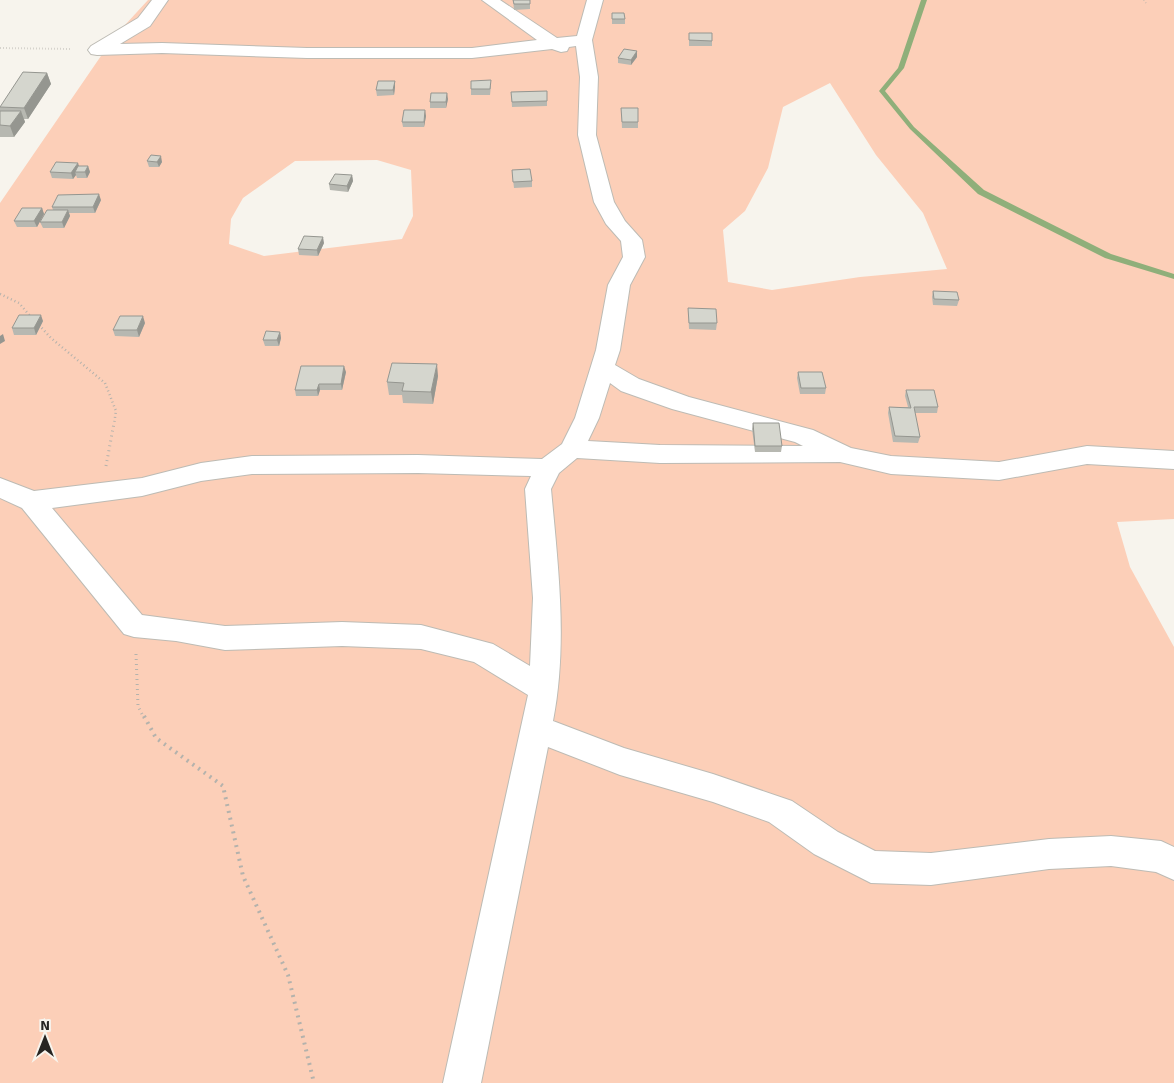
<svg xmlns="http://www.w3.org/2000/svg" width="1174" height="1083" viewBox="0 0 1174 1083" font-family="Signika,sans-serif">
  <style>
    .green { fill: #fccfb8; fill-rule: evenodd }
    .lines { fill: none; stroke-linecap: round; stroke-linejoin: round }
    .stream { fill: #8faf7a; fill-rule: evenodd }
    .minor-casing { stroke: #bdbbb4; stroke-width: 2 }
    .path-far3 { stroke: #b4b2ac; stroke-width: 2; stroke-dasharray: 0.5 2.5; stroke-linecap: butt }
    .path-far2 { stroke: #b4b2ac; stroke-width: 2.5; stroke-dasharray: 1 3; stroke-linecap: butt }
    .path-far1 { stroke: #b4b2ac; stroke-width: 3; stroke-dasharray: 1 4; stroke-linecap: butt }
    .path { stroke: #b4b2ac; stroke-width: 4; stroke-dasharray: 2 5; stroke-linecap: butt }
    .minor { fill: #fff; fill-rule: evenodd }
    .wall { fill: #b7b8b1 }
    .shaded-wall { fill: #959690 }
    .building { fill: #d5d6ce; stroke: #959690 }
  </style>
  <rect width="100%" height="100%" fill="#f7f4ed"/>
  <path class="green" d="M148,0H1174V519L1117,522L1130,567L1174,647V1083H0V203L114,37ZM830,83L876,155L923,213L947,269L860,277L772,290L728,282L723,230L745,211L768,168L783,107ZM377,160L411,170L413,216L402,239L264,256L229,244L231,219L243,198L295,161Z"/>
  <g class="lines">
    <path class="stream" d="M921,0H927L904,68L885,91L914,127L984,190L1111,254L1174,274V279L1105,258L978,194L910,129L879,91L898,68Z"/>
    <g class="minor-casing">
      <path id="minor" d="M152,0H168L150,26L120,44L162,43L307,48H472L537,40L482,0H500L557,38L577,36L587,0H603L592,40L598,77L596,135L614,202L625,221L642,240L645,257L630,285L620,350L615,365L639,379L689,397L813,430L851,448L891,456L999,462L1087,446L1174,451V469L1087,464L999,480L891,474L840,462L660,463L577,458L559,473L551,489C558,566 568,644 553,721L624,748L713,774L792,801L838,832L875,851L931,853L1049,839L1111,836L1161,841L1174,847V880L1156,872L1111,866L1049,869L931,885L871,883L814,854L769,822L713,802L620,775L548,747L481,1083H443L528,695L474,662L421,649L342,646L225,650L176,641L134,637L124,634L22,508L0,498V478L34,491L142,478L201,463L252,456L418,455L542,459L562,444L575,418L596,350L608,285L623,257L621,241L606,224L594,202L578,135L580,77L576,46L569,47L567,51L561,52L552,49L472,58H307L162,53L97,55L91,54L88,50L91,46L138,18ZM610,383L621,391L672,409L795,442L803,446L660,445L588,441L599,418ZM418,473L531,476L525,489L533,598L530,666L493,644L421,625L342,622L225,626L142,615L52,508L142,496L201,481L252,474Z"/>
    </g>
    <path class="path-far3" d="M1144,0L1146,3
      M0,48L72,49"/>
    <path class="path-far2" d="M0,294L19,303L31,317
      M39,325L51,338L105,383L116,411L114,424"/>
    <path class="path-far1" d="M106,466L114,423
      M136,654L138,706L144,718"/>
    <path class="path" d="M144,716L156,738L223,786L243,876L288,975L314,1083"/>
    <use href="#minor" class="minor"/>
  </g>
  <path class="wall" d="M513,0H530V9L514,10Z
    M612,19H625V24H612Z
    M689,33L712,41V46H689Z
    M637,57L631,65L618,63V58Z
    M47,73L51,84L28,119H24L25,122L14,137H0V107Z
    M395,81V87L394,95L377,96L376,90Z
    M491,86L490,95H471V89Z
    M547,91V106L512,107L511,92Z
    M448,99L446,108H430V102Z
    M621,108L638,122V128H622Z
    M426,116L424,127H403L402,122Z
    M147,161L162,162L159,167H149Z
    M79,166H88L90,172L87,178H77L76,175L73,179L52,178L50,172Z
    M512,170L532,181V187L514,188Z
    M352,175L353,181L348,192L330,190L329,184Z
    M101,200L95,213H69L70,216L64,228H43L40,222L53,210L52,207Z
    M42,208L44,214L37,227H17L14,221Z
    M324,243L318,256L299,255L298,249Z
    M933,291L959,300L957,306L933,305L932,297Z
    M688,308L717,323L716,330L689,329Z
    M43,321L36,335H14L12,328Z
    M145,323L139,337L115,336L113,330Z
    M280,332L281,338L279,346H265L263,340Z
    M346,372L342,390H320L318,396H296L295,390Z
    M798,372L826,388L825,394H800L797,378Z
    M438,376L433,404L403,403L402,395H389L387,382Z
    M906,390L938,407L937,413H915L920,437L918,443L893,442L888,413L889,407H908L905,396Z
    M753,423L782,446L781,452H755L752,429Z"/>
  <path class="shaded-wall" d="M637,51V57L631,65V60Z
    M47,73L51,84L28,119L24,108Z
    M395,81V87L394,95L393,90Z
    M447,93L448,99L446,108V102Z
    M425,110L426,116L424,127V122Z
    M21,111L25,122L14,137L10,126Z
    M161,156L162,162L159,167L157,162Z
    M78,163L80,169L75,172L76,175L73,179L71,173Z
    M88,166L90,172L87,178L85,172Z
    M352,175L353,181L348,192L347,186Z
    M99,194L101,200L95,213L93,207Z
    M42,208L44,214L37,227L34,221Z
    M68,210L70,216L64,228L62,222Z
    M323,237L324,243L318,256L317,250Z
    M41,315L43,321L36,335L34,328Z
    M143,316L145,323L139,337L137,330Z
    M280,332L281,338L279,346L277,340Z
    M3,334L5,341L0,344V336Z
    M437,364L438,376L433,404L431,392Z
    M344,366L346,372L342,390L341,384Z
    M319,384L320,390L318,396L317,390Z"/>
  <path class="building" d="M513,0H530V4H514Z
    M612,13H624L625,19H612Z
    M689,33H712V41L689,40Z
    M624,49L637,51L631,60L618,58Z
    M23,72L47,73L24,108L0,107Z
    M491,80L490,89H471V81Z
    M378,81H395L393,90H376Z
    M547,91V101L512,102L511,92Z
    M431,93H447L446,102H430Z
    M621,108H638V122H622Z
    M404,110H425L424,122H402Z
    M0,111H21L10,126L0,125Z
    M151,155L161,156L157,162L147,161Z
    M56,162L78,163L71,173L50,172Z
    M78,166H88L85,172H75Z
    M530,169L532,181L513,182L512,170Z
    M335,174L352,175L347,186L329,184Z
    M99,194L93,207H52L58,195Z
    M22,208H42L34,221H14Z
    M47,210H68L62,222H40Z
    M304,236L323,237L317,250L298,249Z
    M933,291L957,292L959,300L934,299Z
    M688,308L716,309L717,323H689Z
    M19,315H41L34,328H12Z
    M120,316H143L137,330H113Z
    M266,331L280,332L277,340H263Z
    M392,363L437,364L431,392L402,391L404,383L387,382Z
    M301,366H344L341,384H319L317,390H295Z
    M798,372H822L826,388H801Z
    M906,390H934L938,407H914L920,437L895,436L889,407L911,408Z
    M753,423H779L782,446H755Z"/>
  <g transform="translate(45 1038)" stroke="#f7f4ed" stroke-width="4" paint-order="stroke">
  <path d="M0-4L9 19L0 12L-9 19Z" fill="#262522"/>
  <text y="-8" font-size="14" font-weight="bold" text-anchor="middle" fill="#262522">N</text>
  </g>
</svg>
